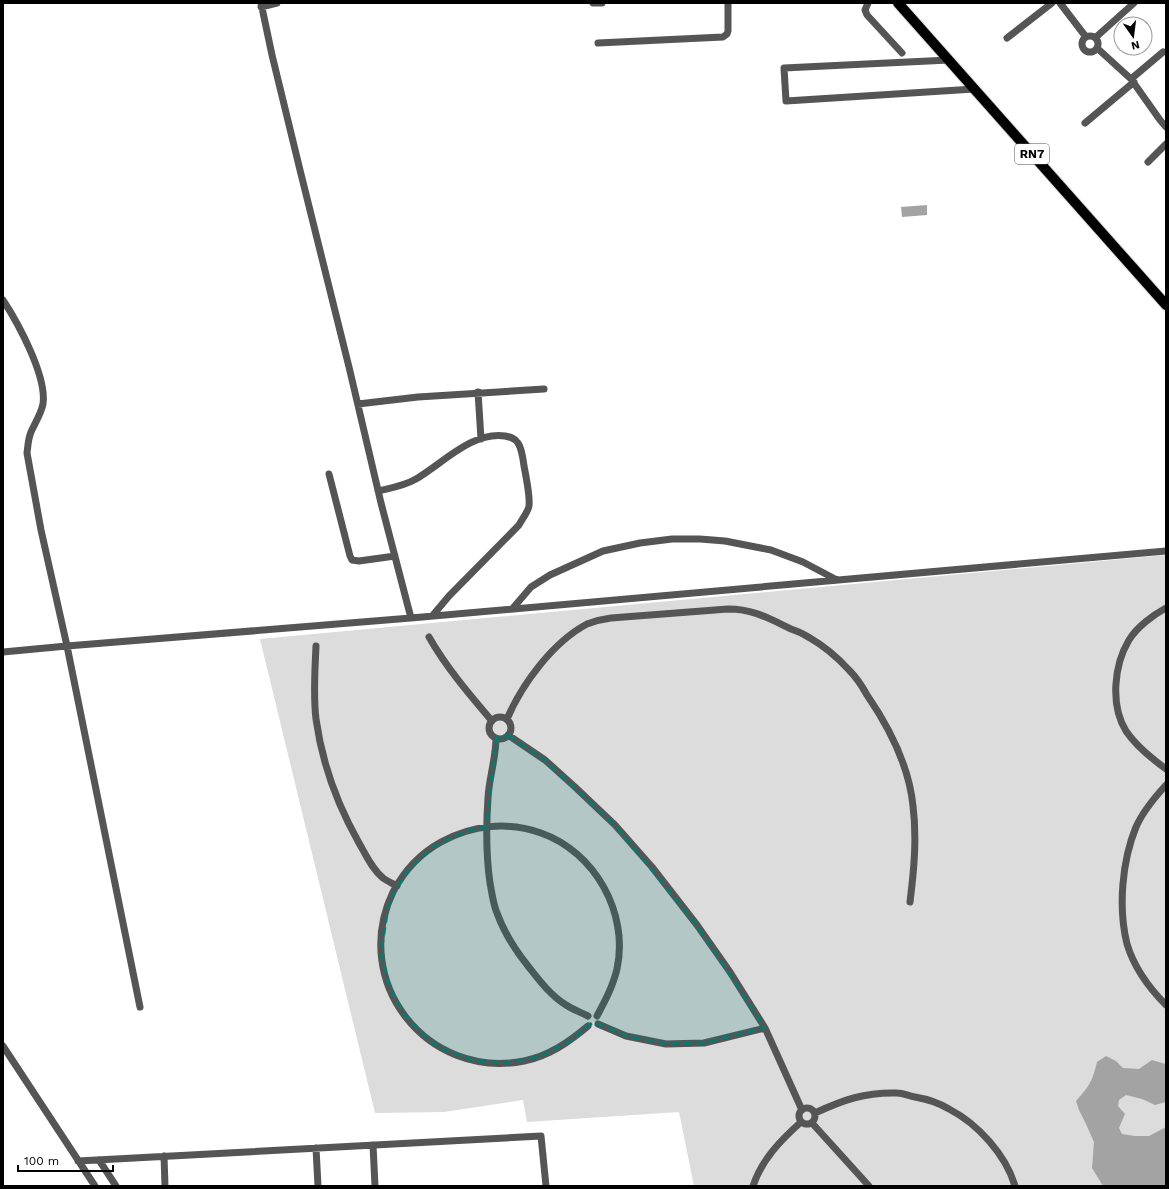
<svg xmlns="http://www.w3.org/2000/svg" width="1169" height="1189" viewBox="0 0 1169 1189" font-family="'Work Sans',sans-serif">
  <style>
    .green { fill: #dcdcdc }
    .water { fill: #a3a3a3 }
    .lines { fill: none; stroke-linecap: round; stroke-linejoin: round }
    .primary-casing { stroke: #dbdbdb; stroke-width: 12 }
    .street { stroke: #555; stroke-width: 7 }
    .primary { stroke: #000; stroke-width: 10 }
    .marked { fill: #0f766e; fill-opacity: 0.2; stroke: #0f766e; stroke-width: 3; stroke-dasharray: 8 5; stroke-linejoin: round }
    .labels { text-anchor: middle; stroke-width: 4; stroke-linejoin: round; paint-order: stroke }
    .shield { fill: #fff; stroke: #4c4c4c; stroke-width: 1 }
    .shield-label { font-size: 12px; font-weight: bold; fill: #000 }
  </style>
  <rect width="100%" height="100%" fill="#fff"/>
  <path class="green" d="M1166,555V1186H694L679,1112L527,1122L523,1100L444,1112L375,1113L260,639Z"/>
  <path class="water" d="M927,205V215L902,217L901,207Z
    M1106,1056L1116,1061L1123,1068L1139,1069L1152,1060L1166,1064V1102L1155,1105L1142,1099L1126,1095L1119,1100L1118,1106L1125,1114L1119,1128L1122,1134L1135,1136H1149L1166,1127V1186H1103L1092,1168L1094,1142L1086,1124L1079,1110L1076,1101C1090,1085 1092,1082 1097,1062Z"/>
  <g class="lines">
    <g class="primary-casing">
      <path id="primary" d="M898,3L1166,305"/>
    </g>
    <path class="street" d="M261,3L272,55L300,170L349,367L381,503L411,618
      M593,3H602
      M868,3L865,10L867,15L902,53
      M1060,3L1086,37
      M261,7L277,3
      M1082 44a8 8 0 1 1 16 0a8 8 0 1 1-16 0Z
      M1007,38L1052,3
      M1095,38L1134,3
      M598,43L723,37L727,34L728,31V3
      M1097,48L1131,79L1160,120L1166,127
      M949,60L784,68L786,101L974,89
      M1131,79L1163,52
      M1085,123L1134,82
      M1148,162L1166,144
      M3,300C18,323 47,376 43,404C41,414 35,423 31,432C28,439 28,446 27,453L41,530L67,646L411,618L1166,551
      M478,392L481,439
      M358,404L418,397L544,389
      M329,474L350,556L352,560L359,561L395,556
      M378,491C391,488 404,486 416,479C442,464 472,431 505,436C510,437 515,438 518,443C522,449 523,459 524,466C526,476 530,497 529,506C528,512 522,519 519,525L449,596L433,615
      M513,608L531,587L550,575L603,551L640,543L672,539H700L725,541L771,550L803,562L837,580
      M1166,608C1153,615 1137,627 1129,640C1114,665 1110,705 1126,731C1136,746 1151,758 1166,769
      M429,637C446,667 469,694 492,721
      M316,646C315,670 313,695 316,719C322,763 337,804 359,843C366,855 372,869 383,878C387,881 392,883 397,886
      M3,652L67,646L140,1007
      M489 728a11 11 0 1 1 22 0a11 11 0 1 1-22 0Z
      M507,719C522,684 553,642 587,624C595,621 603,619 611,618L728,609C753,609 768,618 791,629C797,631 804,634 810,638C824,646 838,658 849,670C856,677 862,686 867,695C889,727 909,766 913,806C917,838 914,870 910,902
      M508,735L545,760L575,787L615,825L652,867L697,925L730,972L765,1028L802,1110
      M496,738C496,758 489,778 488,798C486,827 486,855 490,883C492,893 493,904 497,913C504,932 515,950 528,966C539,980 550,995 566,1005C572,1009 580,1012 588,1016
      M1166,785C1155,797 1143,811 1136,827C1122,861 1118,908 1127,944C1134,967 1149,988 1166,1005
      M598,1024L626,1036L666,1044L704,1043L765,1028
      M588,1026C569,1042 549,1056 524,1061C427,1080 350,982 393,892C404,871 421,853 441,842C472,825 507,821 541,833C595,852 629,913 617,969C613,986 605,1001 597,1016
      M3,1046L95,1186
      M799 1116a8 8 0 1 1 16 0a8 8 0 1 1-16 0Z
      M815,1113C843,1100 865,1092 897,1093C903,1093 909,1096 915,1097C927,1099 939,1103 949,1109C978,1124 1006,1155 1015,1186
      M812,1123L869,1186
      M373,1145L375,1186
      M316,1148L318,1186
      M164,1156L165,1186
      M99,1160L116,1186
      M78,1161L541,1136L546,1186
      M753,1186C762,1159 781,1140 801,1122"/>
    <use href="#primary" class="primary"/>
  </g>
  <path class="marked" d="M508,735L545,760L615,825L697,925L765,1028L704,1043L666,1044L626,1036L593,1022L572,1040L542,1056L509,1063L474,1061L442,1049L428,1040L404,1015L388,985L381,952L389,901L407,871L434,846L468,830L486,827L496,738Z"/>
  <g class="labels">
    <rect class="shield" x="1015" y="144" width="34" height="20" rx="3"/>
    <g class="shield-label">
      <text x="1032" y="158">RN7</text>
    </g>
  </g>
  <rect width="1169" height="1189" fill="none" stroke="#000000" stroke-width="8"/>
  <g transform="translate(1133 36) rotate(166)"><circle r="19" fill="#ffffff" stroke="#999999"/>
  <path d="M0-3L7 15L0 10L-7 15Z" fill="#000000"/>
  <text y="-6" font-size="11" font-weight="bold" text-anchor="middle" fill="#000000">N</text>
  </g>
  <path d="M18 1165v6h95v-6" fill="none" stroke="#000000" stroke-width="2"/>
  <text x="24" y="1165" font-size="12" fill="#000000" stroke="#ffffff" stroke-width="3" paint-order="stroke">100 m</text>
</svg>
